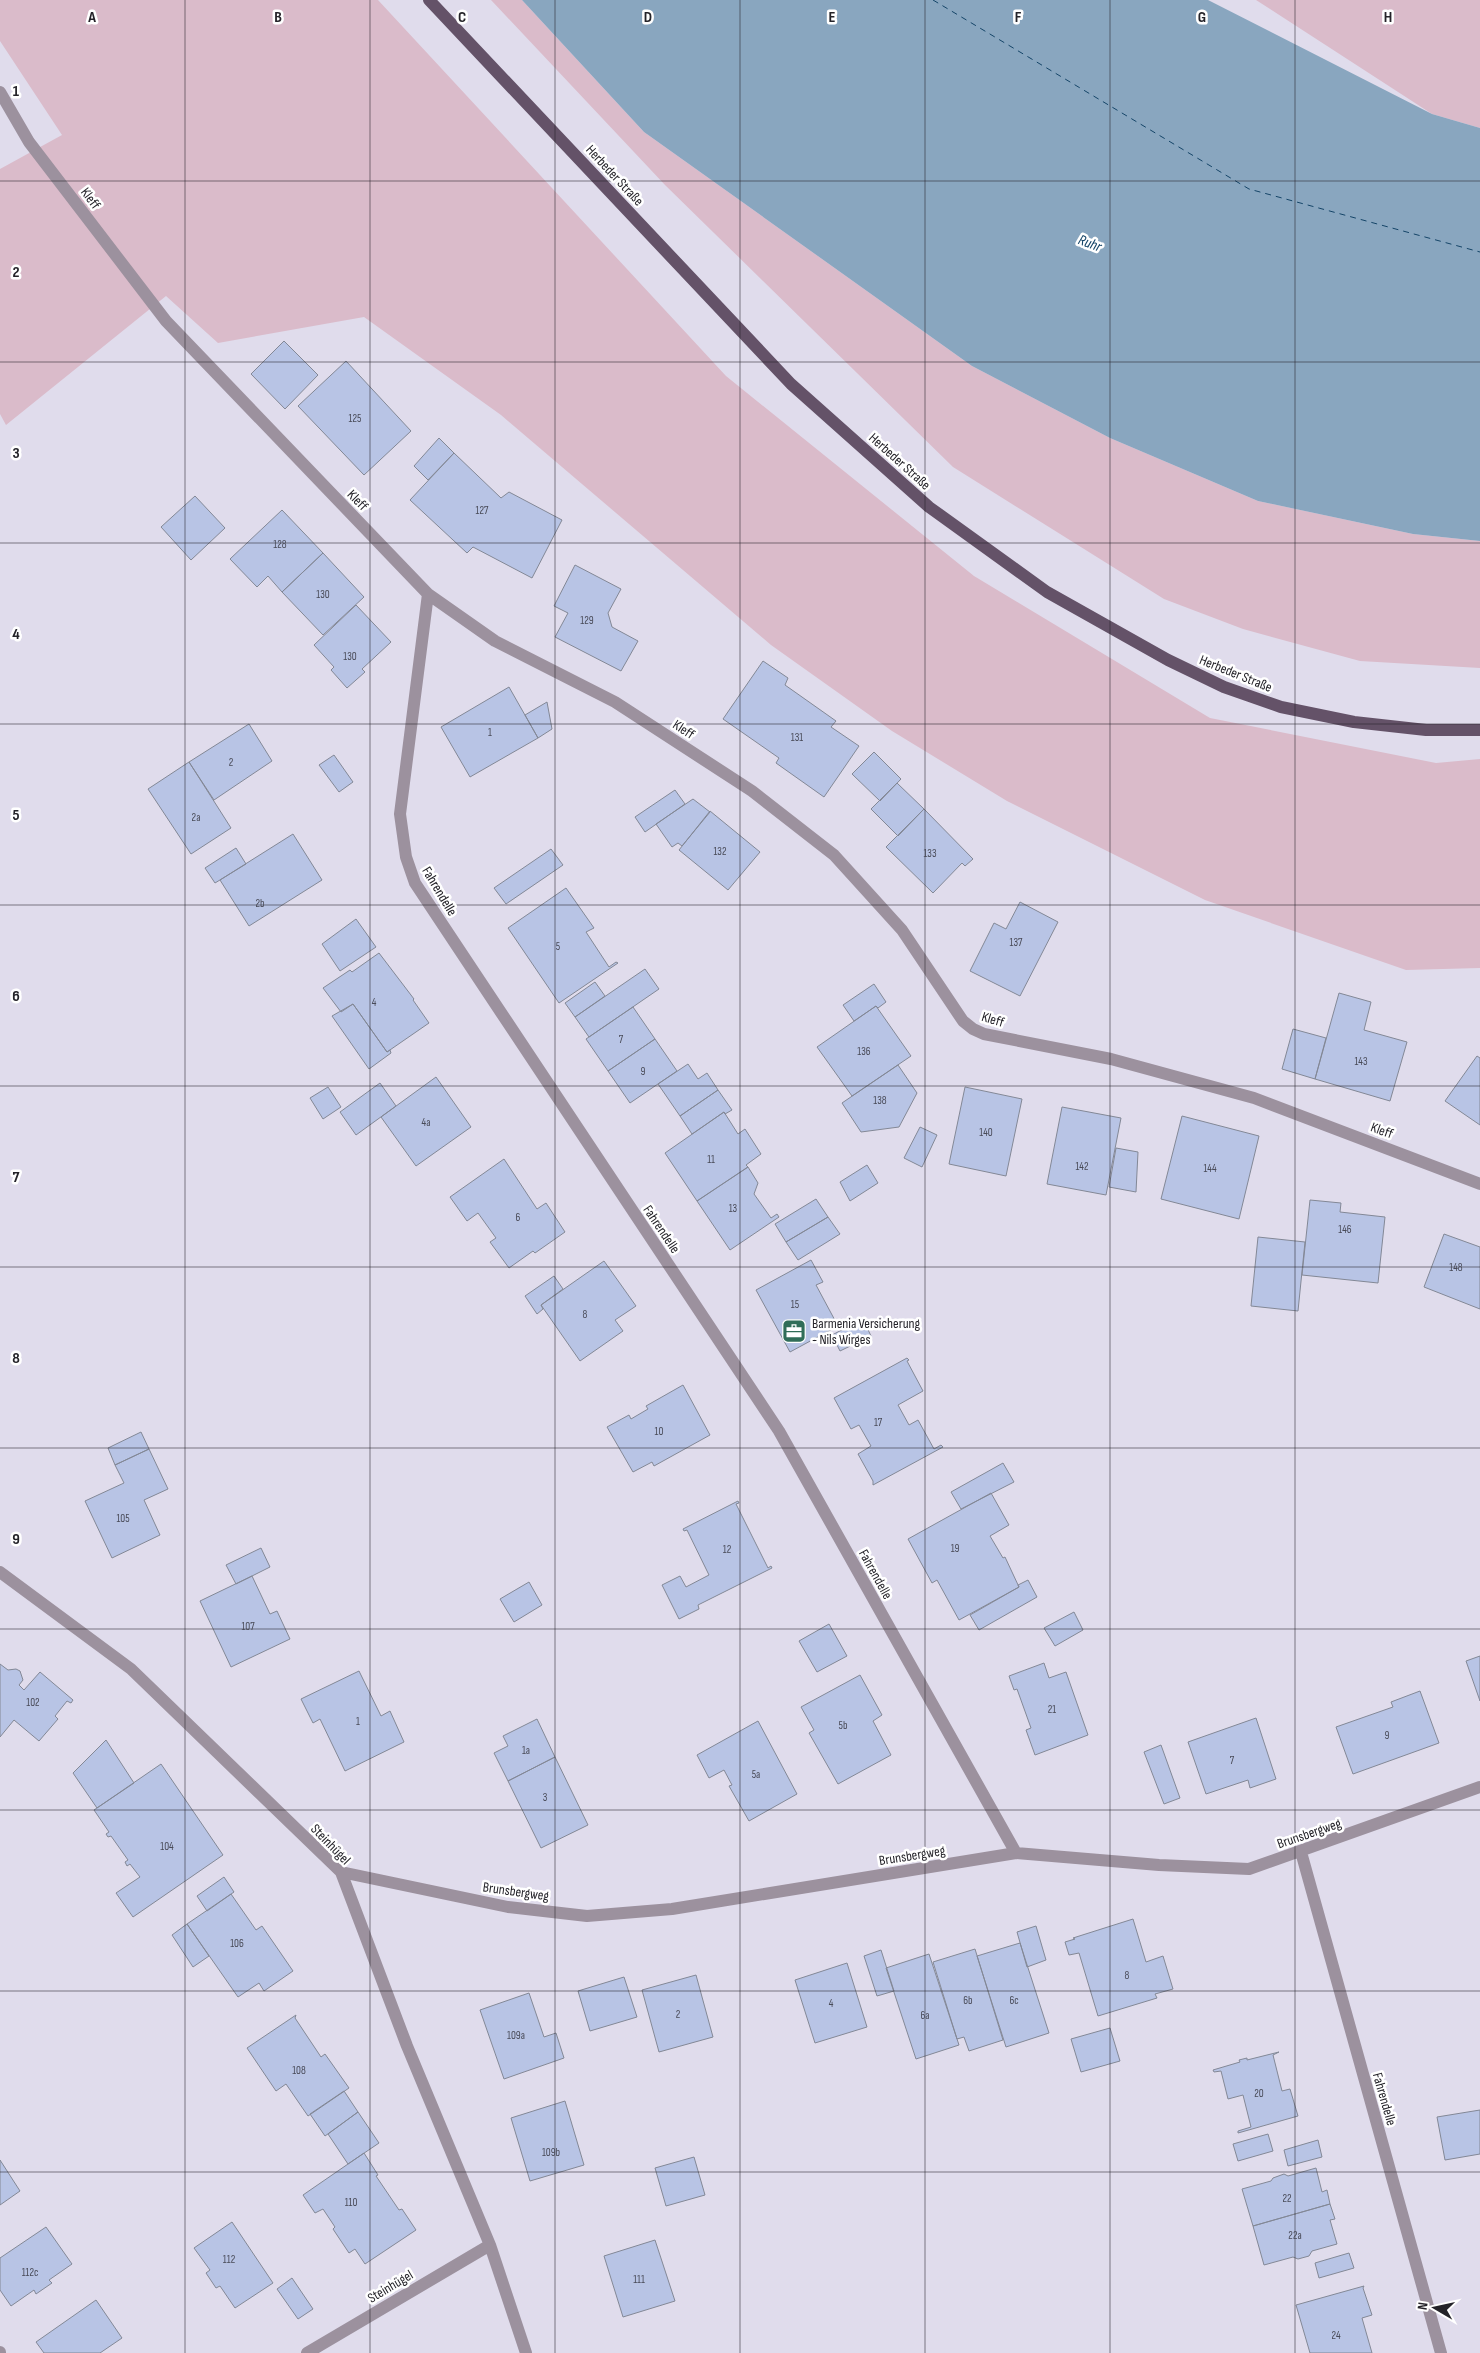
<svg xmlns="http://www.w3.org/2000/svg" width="1480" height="2353" viewBox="0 0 1480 2353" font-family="'Sofia Sans Condensed',sans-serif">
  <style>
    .green { fill: #dabbca }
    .water { fill: #89a6bf }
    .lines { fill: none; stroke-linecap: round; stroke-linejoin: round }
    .ferry { stroke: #154568; stroke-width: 1; stroke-dasharray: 6 5; stroke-linecap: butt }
    .building { fill: #b8c4e5; stroke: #838896 }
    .minor { stroke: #9c919e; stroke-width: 12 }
    .major { stroke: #645268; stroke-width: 12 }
    .grid { fill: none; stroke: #242329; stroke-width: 1; stroke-opacity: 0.55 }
    .labels { text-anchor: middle; stroke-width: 5; stroke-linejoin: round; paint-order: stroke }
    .number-label { font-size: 11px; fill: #494b58 }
    .street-label { font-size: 14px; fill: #242329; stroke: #fff }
    .poi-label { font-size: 14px; fill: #242329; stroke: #fff; text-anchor: start }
    .water-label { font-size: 15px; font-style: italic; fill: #154568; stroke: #fff }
    .grid-label { font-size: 16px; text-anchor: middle; font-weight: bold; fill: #242329; stroke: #fff; stroke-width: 5; stroke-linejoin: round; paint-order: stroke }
  </style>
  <rect width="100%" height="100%" fill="#e0dcec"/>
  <path class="green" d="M0,0H378L726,376L974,576L1210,718L1436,763L1480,759V968L1406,970L1205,900L1007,801L892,731L771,645L501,415L364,317L218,343L166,296L6,425L0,414V169L62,135L0,41Z
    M491,0H522L644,132L972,366L1110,438L1258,501L1413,534L1480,541V668L1360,661L1243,629L1164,599L953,467L665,185Z
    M1256,0H1480V128L1432,114Z"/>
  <path class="water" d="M522,0H1208L1432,114L1480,128V541L1413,534L1258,501L1110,438L972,366L644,132Z"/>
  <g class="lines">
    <path class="ferry" d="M933,0L1249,189L1480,252"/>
  </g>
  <path class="building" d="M284,341L318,375L285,409L251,374Z
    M346,361L411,431L364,475L298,406Z
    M439,438L454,453L428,480L414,466Z
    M454,453L501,498L509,492L562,520L532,578L473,547L467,553L410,500Z
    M195,496L225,528L191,560L161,527Z
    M282,510L323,553L282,592L268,576L257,587L230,559Z
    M323,553L364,597L323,635L282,592Z
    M575,565L621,589L608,613L612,627L638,641L621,671L555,637L568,613L554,606Z
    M356,605L391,642L362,669L365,672L347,688L331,670L334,667L314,645Z
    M763,661L788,678L785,685L836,721L831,727L859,746L824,797L776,763L779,758L723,719Z
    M509,687L538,738L470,777L441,727Z
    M547,702L552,729L538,738L525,715Z
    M249,724L272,761L214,800L189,762Z
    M874,752L901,779L880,801L852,774Z
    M334,755L353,782L339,792L319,765Z
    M189,762L231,828L191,854L148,789Z
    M897,783L924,809L898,836L871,809Z
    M675,790L685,804L645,832L635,817Z
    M693,799L710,812L682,846L678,843L672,847L656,824Z
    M924,809L973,859L965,866L962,863L933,893L886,847Z
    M710,811L760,852L728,890L679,850Z
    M293,834L322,880L249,926L220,880Z
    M236,848L246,864L215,883L205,868Z
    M551,849L563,865L506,904L494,888Z
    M566,888L594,928L586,932L609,967L616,962L618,963L559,1003L508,928Z
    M1020,902L1058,922L1020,996L970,971L994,923L1006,929Z
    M356,919L376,947L340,971L322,944Z
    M379,953L414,999L413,1000L429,1023L387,1052L353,1004L341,1012L323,988L350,970L352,972Z
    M645,969L659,989L589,1037L575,1017Z
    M595,982L605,996L575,1017L565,1003Z
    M874,984L886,1002L878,1008L876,1006L854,1021L843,1005Z
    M1339,993L1371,1002L1364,1030L1407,1042L1390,1101L1315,1079Z
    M353,1004L387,1052L390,1050L391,1053L369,1069L332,1016Z
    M876,1006L911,1056L852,1096L817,1047Z
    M633,1007L655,1039L608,1071L586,1039Z
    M1293,1029L1326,1038L1315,1079L1282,1069Z
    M655,1039L677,1071L630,1103L608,1071Z
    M1477,1056L1480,1058V1125L1445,1101Z
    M688,1064L698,1079L707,1073L718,1090L680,1116L658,1084Z
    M898,1065L917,1093L899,1127L861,1132L842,1103Z
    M436,1077L471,1127L416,1166L381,1117Z
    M380,1083L396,1106L356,1135L340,1112Z
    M328,1087L341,1107L323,1119L310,1098Z
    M965,1087L1022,1099L1006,1176L949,1164Z
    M718,1090L732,1110L725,1114L724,1112L692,1134L680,1116Z
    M1062,1107L1121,1118L1106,1195L1047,1184Z
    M724,1112L738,1134L745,1129L761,1154L746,1165L748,1167L697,1201L665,1153Z
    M1182,1116L1259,1136L1239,1219L1161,1199Z
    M920,1127L937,1135L922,1167L904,1158Z
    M1116,1148L1138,1152L1136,1192L1109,1187Z
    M504,1159L537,1209L546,1203L565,1232L535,1253L533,1251L509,1268L490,1242L496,1238L478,1213L467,1221L450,1197Z
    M867,1165L878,1183L850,1201L840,1182Z
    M748,1167L758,1183L754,1194L771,1218L777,1214L779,1217L730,1250L697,1201Z
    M816,1199L828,1217L786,1242L775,1224Z
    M1310,1200L1341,1203L1340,1212L1385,1217L1378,1283L1302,1275Z
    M828,1217L840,1234L798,1260L786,1242Z
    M1444,1234L1480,1247V1309L1424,1287Z
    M1258,1237L1305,1242L1298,1311L1251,1306Z
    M811,1260L823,1282L816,1285L838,1326L790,1352L756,1290Z
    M604,1261L636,1306L615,1320L623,1331L580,1361L541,1305Z
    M554,1276L563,1289L541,1305L543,1309L537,1314L525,1296Z
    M863,1319L871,1336L840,1351L832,1335Z
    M907,1358L909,1360L907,1361L923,1391L898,1405L909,1425L918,1420L934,1449L941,1445L943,1447L873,1485V1481L858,1454L871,1446L859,1425L851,1429L834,1398Z
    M683,1385L710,1435L654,1466L652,1462L633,1472L607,1427L629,1415L631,1419L648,1409L646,1406Z
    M141,1432L149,1449L115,1465L108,1448Z
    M149,1449L168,1489L144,1500L160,1535L112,1558L85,1501L124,1483L115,1465Z
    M1003,1463L1014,1482L961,1509L951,1492Z
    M991,1493L1009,1525L990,1536L1003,1558L1005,1557L1019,1587L959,1620L937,1580L932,1583L908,1539Z
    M738,1501L739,1503L736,1504L768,1568L771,1566L772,1568L698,1605L699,1609L679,1619L662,1585L680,1576L686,1587L709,1575L687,1530L684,1531L683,1529Z
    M261,1548L270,1567L236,1584L226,1565Z
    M252,1576L270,1614L277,1611L290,1639L231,1667L200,1601Z
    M1028,1580L1037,1597L979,1630L970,1615L1019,1587L1018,1585Z
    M529,1582L542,1605L514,1622L500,1599Z
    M1074,1612L1083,1630L1055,1646L1044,1628Z
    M829,1624L847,1656L817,1672L799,1641Z
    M1480,1656V1701L1466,1661Z
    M1044,1663L1049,1678L1066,1672L1088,1735L1035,1755L1026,1730L1031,1728L1017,1689L1014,1690L1009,1676Z
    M0,1664L8,1670L16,1669L20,1671L23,1680L19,1685L24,1690L40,1672L73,1700L71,1703L67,1701L55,1716L58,1719L39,1741L14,1720L0,1737Z
    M359,1671L381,1716L390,1711L404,1742L345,1771L320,1719L313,1723L301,1699Z
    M860,1675L882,1715L873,1721L891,1755L838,1784L809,1733L814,1730L801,1707Z
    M1420,1691L1439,1743L1353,1774L1336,1727L1393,1707L1391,1702Z
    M1256,1718L1276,1779L1250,1788L1248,1780L1206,1794L1188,1742Z
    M537,1719L555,1757L508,1781L494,1753L508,1746L503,1736Z
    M758,1721L797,1794L749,1821L729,1786L732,1785L724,1770L709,1778L697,1755Z
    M106,1740L134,1783L97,1808L73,1773Z
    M1161,1745L1180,1798L1164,1804L1144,1752Z
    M555,1757L588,1825L541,1848L508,1781Z
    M161,1764L223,1855L133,1917L116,1893L140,1877L130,1864L127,1866L125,1862L128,1860L111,1836L108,1837L106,1834L109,1832L94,1810Z
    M224,1877L234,1892L207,1911L197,1896Z
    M231,1894L256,1930L262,1926L293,1971L264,1991L259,1983L238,1997L187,1924Z
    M1133,1919L1146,1962L1163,1956L1173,1989L1155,1994L1157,1998L1098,2016L1079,1953L1069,1955L1065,1942L1075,1939L1073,1938Z
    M187,1924L209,1956L193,1967L172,1935Z
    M1036,1926L1046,1960L1027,1967L1017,1932Z
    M1020,1943L1049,2033L1006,2047L977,1956Z
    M975,1949L1003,2040L969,2051L964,2037L957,2039L933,1962Z
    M881,1950L894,1991L877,1996L864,1956Z
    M929,1954L959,2045L916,2059L886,1968Z
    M847,1963L867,2027L815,2043L795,1980Z
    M696,1975L713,2037L659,2052L642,1990Z
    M624,1977L637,2017L590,2031L578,1991Z
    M529,1993L544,2037L556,2033L564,2058L504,2079L480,2010Z
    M296,2015L295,2018L321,2057L325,2054L349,2088L308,2116L286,2084L276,2091L247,2048Z
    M1110,2028L1120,2061L1081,2072L1071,2039Z
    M1279,2052L1273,2055L1282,2091L1290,2089L1298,2116L1238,2133V2131L1251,2127L1243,2095L1228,2099L1221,2071L1214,2072L1213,2070L1240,2062L1239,2060L1247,2058V2060Z
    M344,2091L358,2112L325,2136L310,2114Z
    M565,2101L584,2165L530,2181L511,2118Z
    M1480,2110V2154L1445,2160L1437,2117Z
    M358,2112L379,2143L348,2164L328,2134Z
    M1268,2134L1273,2151L1238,2161L1233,2144Z
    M1318,2140L1322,2157L1288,2166L1284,2150Z
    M364,2153L378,2175L376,2176L399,2210L402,2209L416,2230L365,2264L355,2249L349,2253L333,2229L335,2227L323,2209L315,2213L303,2195Z
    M694,2157L705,2195L666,2206L655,2168Z
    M0,2160L20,2191L0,2205Z
    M1316,2168L1322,2192L1327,2190L1330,2204L1253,2226L1242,2189L1271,2181L1273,2178L1284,2174L1288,2176Z
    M1330,2204L1335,2219L1330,2220L1337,2244L1312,2251L1309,2256L1298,2259L1293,2257L1264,2265L1253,2226Z
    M232,2222L273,2283L235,2308L220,2286L216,2288L206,2273L210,2270L194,2248Z
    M46,2227L72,2264L49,2280L52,2283L36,2294L34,2290L11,2306L0,2290V2258Z
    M655,2240L675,2301L623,2317L604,2256Z
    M1349,2253L1354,2268L1319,2278L1315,2263Z
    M292,2278L313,2309L298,2319L277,2289Z
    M1364,2286L1363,2288L1372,2315L1362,2318L1372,2353H1310L1296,2305Z
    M96,2300L122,2338L100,2353H44L36,2342Z"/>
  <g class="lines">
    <path class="minor" d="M0,92L29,142L166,321L428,594L495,641L615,702L752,791L834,855L902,930L963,1021L973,1029L984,1034L1111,1059L1254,1098L1480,1184
      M428,594L400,814L406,857L415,883L779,1431L1016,1853
      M0,1572L131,1669L341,1872L407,2046L490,2245L526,2353
      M1301,1852L1441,2353
      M341,1872L508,1907L587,1916L672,1909L1016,1853L1159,1865L1249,1869L1480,1787
      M0,2352V2353
      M307,2353L490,2245"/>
    <path class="major" d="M429,0L791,384L929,507L1047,592L1168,660L1224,687L1281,707L1354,722L1426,730H1480"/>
  </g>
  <path class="grid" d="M185,0V2353M370,0V2353M555,0V2353M740,0V2353M925,0V2353M1110,0V2353M1295,0V2353M0,181H1480M0,362H1480M0,543H1480M0,724H1480M0,905H1480M0,1086H1480M0,1267H1480M0,1448H1480M0,1629H1480M0,1810H1480M0,1991H1480M0,2172H1480"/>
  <defs>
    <g id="office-square" transform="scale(1.25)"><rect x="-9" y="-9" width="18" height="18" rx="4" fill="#306d58" stroke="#fff"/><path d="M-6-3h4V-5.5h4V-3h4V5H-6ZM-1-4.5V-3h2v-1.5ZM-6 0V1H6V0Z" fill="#fff"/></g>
  </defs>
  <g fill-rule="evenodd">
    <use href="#office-square" x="794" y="1331"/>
  </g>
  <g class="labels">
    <g class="number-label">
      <text x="355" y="422">125</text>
      <text x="482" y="514">127</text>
      <text x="280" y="548">128</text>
      <text x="323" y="598">130</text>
      <text x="587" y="624">129</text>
      <text x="350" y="660">130</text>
      <text x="490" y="736">1</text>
      <text x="797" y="741">131</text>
      <text x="231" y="766">2</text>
      <text x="196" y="821">2a</text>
      <text x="720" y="855">132</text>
      <text x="930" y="857">133</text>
      <text x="260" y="907">2b</text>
      <text x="1016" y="946">137</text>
      <text x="558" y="950">5</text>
      <text x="374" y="1006">4</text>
      <text x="621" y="1043">7</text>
      <text x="864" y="1055">136</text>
      <text x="1361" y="1065">143</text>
      <text x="643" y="1075">9</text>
      <text x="880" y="1104">138</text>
      <text x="426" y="1126">4a</text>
      <text x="986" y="1136">140</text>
      <text x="711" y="1163">11</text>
      <text x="1082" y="1170">142</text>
      <text x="1210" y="1172">144</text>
      <text x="733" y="1212">13</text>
      <text x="518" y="1221">6</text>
      <text x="1345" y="1233">146</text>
      <text x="1456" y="1271">148</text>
      <text x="795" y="1308">15</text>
      <text x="585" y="1318">8</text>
      <text x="878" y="1426">17</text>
      <text x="659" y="1435">10</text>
      <text x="123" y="1522">105</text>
      <text x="955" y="1552">19</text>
      <text x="727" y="1553">12</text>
      <text x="248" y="1630">107</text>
      <text x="33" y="1706">102</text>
      <text x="1052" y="1713">21</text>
      <text x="358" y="1725">1</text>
      <text x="843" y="1729">5b</text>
      <text x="1387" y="1739">9</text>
      <text x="526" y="1754">1a</text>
      <text x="1232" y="1764">7</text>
      <text x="756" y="1778">5a</text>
      <text x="545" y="1801">3</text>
      <text x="167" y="1850">104</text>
      <text x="237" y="1947">106</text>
      <text x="1127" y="1979">8</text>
      <text x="968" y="2004">6b</text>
      <text x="1014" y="2004">6c</text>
      <text x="831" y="2007">4</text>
      <text x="678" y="2018">2</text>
      <text x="925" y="2019">6a</text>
      <text x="516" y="2039">109a</text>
      <text x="299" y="2074">108</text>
      <text x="1259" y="2097">20</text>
      <text x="551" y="2156">109b</text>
      <text x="1287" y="2202">22</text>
      <text x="351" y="2206">110</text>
      <text x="1295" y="2239">22a</text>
      <text x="229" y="2263">112</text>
      <text x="30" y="2276">112c</text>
      <text x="639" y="2283">111</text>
      <text x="1336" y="2339">24</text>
    </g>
    <g class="street-label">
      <text transform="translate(615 175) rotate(47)" y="5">Herbeder Straße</text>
      <text transform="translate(91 198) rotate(53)" y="5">Kleff</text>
      <text transform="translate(900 461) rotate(42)" y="5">Herbeder Straße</text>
      <text transform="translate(358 500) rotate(46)" y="5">Kleff</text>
      <text transform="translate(1236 673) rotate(22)" y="5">Herbeder Straße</text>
      <text transform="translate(684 729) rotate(33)" y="5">Kleff</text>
      <text transform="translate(440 891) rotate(59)" y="5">Fahrendelle</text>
      <text transform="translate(993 1019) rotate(17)" y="5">Kleff</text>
      <text transform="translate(1382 1130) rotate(20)" y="5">Kleff</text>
      <text transform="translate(662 1229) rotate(56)" y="5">Fahrendelle</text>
      <text transform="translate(876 1574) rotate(61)" y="5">Fahrendelle</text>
      <text transform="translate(1309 1833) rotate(-19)" y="5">Brunsbergweg</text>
      <text transform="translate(331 1844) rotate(46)" y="5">Steinhügel</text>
      <text transform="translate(912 1855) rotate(-9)" y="5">Brunsbergweg</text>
      <text transform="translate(516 1891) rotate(8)" y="5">Brunsbergweg</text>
      <text transform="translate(1385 2099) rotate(74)" y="5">Fahrendelle</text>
      <text transform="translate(390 2286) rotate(-31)" y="5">Steinhügel</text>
    </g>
    <g class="poi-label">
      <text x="812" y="1328">Barmenia Versicherung<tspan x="812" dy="16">- Nils Wirges</tspan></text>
    </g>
    <g class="water-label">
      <text transform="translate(1090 243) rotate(21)" y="5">Ruhr</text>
    </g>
  </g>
  <g class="grid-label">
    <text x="92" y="22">A</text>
    <text x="278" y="22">B</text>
    <text x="462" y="22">C</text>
    <text x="648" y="22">D</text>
    <text x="832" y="22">E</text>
    <text x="1018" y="22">F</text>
    <text x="1202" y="22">G</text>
    <text x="1388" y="22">H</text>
    <text x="16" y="96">1</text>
    <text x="16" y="277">2</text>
    <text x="16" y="458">3</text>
    <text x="16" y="639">4</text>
    <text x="16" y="820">5</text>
    <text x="16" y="1001">6</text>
    <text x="16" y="1182">7</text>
    <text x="16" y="1363">8</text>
    <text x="16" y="1544">9</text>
  </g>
  <g transform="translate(1435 2308) rotate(279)" stroke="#ffffff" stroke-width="4" paint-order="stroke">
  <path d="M0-4L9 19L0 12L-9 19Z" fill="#242329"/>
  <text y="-8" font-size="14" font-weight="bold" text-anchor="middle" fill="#242329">N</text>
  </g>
</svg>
